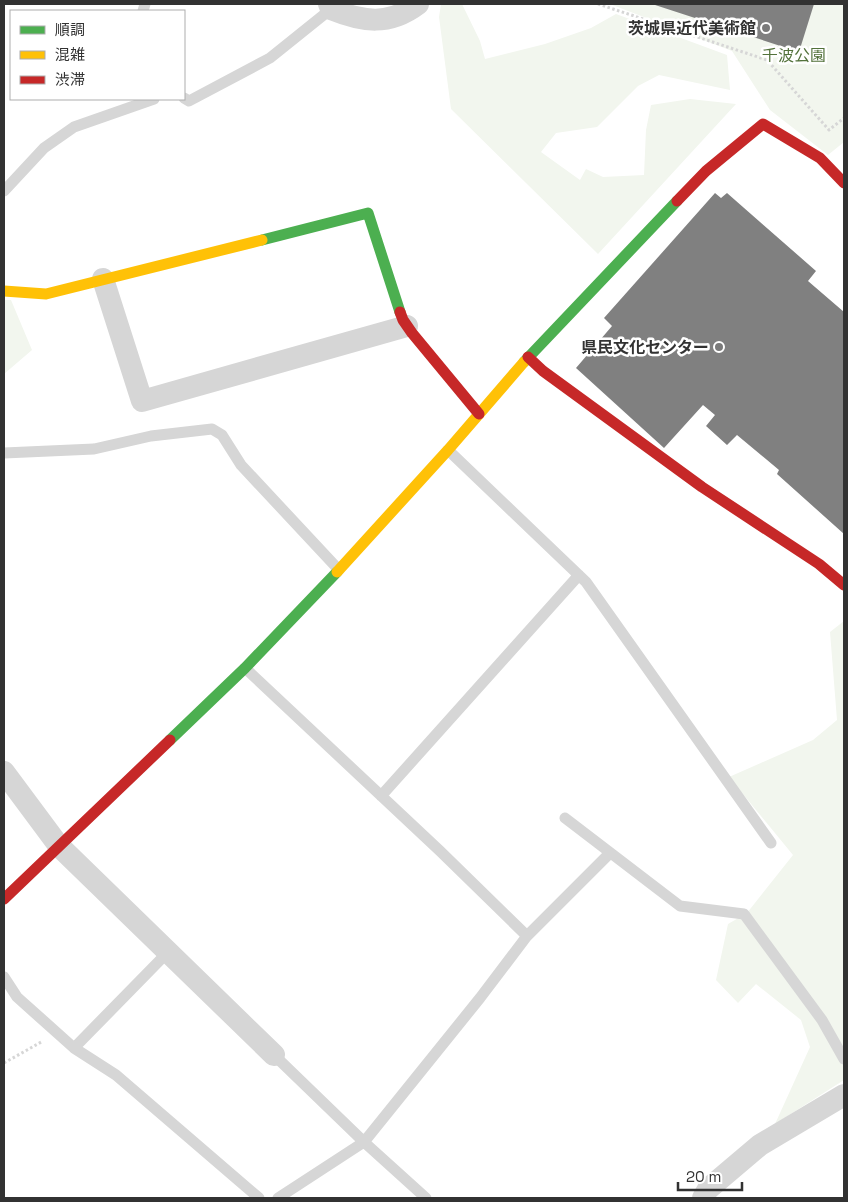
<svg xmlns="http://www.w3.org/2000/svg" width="848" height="1202" viewBox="0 0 848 1202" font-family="'Space Grotesk','Noto Sans JP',sans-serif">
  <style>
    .green { fill: #f2f6ee }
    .building { fill: #808080 }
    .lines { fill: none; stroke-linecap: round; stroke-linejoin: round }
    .path { stroke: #d6d6d6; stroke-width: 3; stroke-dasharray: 2.5 2.5; stroke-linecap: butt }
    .lane { stroke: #d6d6d6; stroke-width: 11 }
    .street { stroke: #d6d6d6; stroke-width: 22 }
    .fast { stroke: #4caf50; stroke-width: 11 }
    .slow { stroke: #ffc107; stroke-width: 11 }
    .jam { stroke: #c62828; stroke-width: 11 }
    .poi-dot { fill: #7a7a7a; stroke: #fff; stroke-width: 2 }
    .labels { text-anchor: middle; stroke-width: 5; stroke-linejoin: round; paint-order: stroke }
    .poi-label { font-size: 16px; font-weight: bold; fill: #323232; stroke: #fff; text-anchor: end }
    .park-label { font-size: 16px; fill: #53723b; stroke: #fff }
  </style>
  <rect width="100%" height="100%" fill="#fff"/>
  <path class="green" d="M441,4H462L480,41L485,59L545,44L591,28L616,14L727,55L730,90L659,75L638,86L597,127L556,133L541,152L580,180L586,169L603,177L644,175L646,130L651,105L690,99L736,104L598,254L451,109L439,17Z
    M610,4H844V142L828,155L770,110L732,51Z
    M4,300H11L32,350L4,374Z
    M844,621V1080L775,1124L810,1047L801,1020L756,984L738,1003L716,980L728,924L747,913L793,855L729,777L813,740L837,720L830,632Z"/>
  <path class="building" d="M652,4H814L799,52Z
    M715,193L721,198L727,193L816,271L808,281L844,312V534L777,474L779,470L737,435L727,445L706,426L715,415L703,405L664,448L576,368L612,326L604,318Z"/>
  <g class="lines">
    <path class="path" d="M598,4L767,60L829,130L844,118
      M4,1063L43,1041"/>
    <path class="lane" d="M143,11L145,4
      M184,98L189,101L270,58L331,9
      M4,191L44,148L74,127L154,99
      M448,450L586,582L771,843
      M4,453L94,449L151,436L212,429L222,435L241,465L339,570
      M245,668L440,851L527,936
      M381,796L579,575
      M565,818L680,906L744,914L822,1020L844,1059
      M4,977L17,997L74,1048L116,1075L259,1198
      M74,1048L168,952
      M274,1055L364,1142L426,1198
      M278,1198L364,1142L480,998L527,936L610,853"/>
    <path class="street" d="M329,4L331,9C363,22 389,26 418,4
      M103,279L142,401L407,326
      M4,772L59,846L274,1055
      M703,1198L708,1189L760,1145L844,1095"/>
    <path class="fast" d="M262,240L368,213L400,312
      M524,362L677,201
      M170,740L245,668L337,572"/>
    <path class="slow" d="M4,291L46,294L262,240
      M337,572L448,450L524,362"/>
    <path class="jam" d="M677,201L706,171L763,124L820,158L844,183
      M400,312L403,320L412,333L479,414
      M528,357L543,371L702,487L819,564L844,585
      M4,899L170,740"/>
  </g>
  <g class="poi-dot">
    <circle cx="766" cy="28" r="5"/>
    <circle cx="719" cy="347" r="5"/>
  </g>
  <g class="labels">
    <g class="poi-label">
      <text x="756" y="34">茨城県近代美術館</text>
      <text x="709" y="353">県民文化センター</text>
    </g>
    <g class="park-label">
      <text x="794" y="61">千波公園</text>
    </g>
  </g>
  <rect width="848" height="1202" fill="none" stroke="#323232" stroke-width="10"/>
  <rect x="10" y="10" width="175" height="90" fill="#ffffff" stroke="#adadad"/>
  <rect x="20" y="26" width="25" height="8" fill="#4caf50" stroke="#adadad"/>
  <text x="55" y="35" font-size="15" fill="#323232">順調</text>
  <rect x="20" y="51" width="25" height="8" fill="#ffc107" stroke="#adadad"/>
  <text x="55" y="60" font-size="15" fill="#323232">混雑</text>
  <rect x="20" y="76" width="25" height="8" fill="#c62828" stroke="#adadad"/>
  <text x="55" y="85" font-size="15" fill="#323232">渋滞</text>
  <path d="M678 1182v8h64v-8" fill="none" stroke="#323232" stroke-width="2.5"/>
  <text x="686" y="1182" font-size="15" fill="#323232" stroke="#ffffff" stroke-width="4" paint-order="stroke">20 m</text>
</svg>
